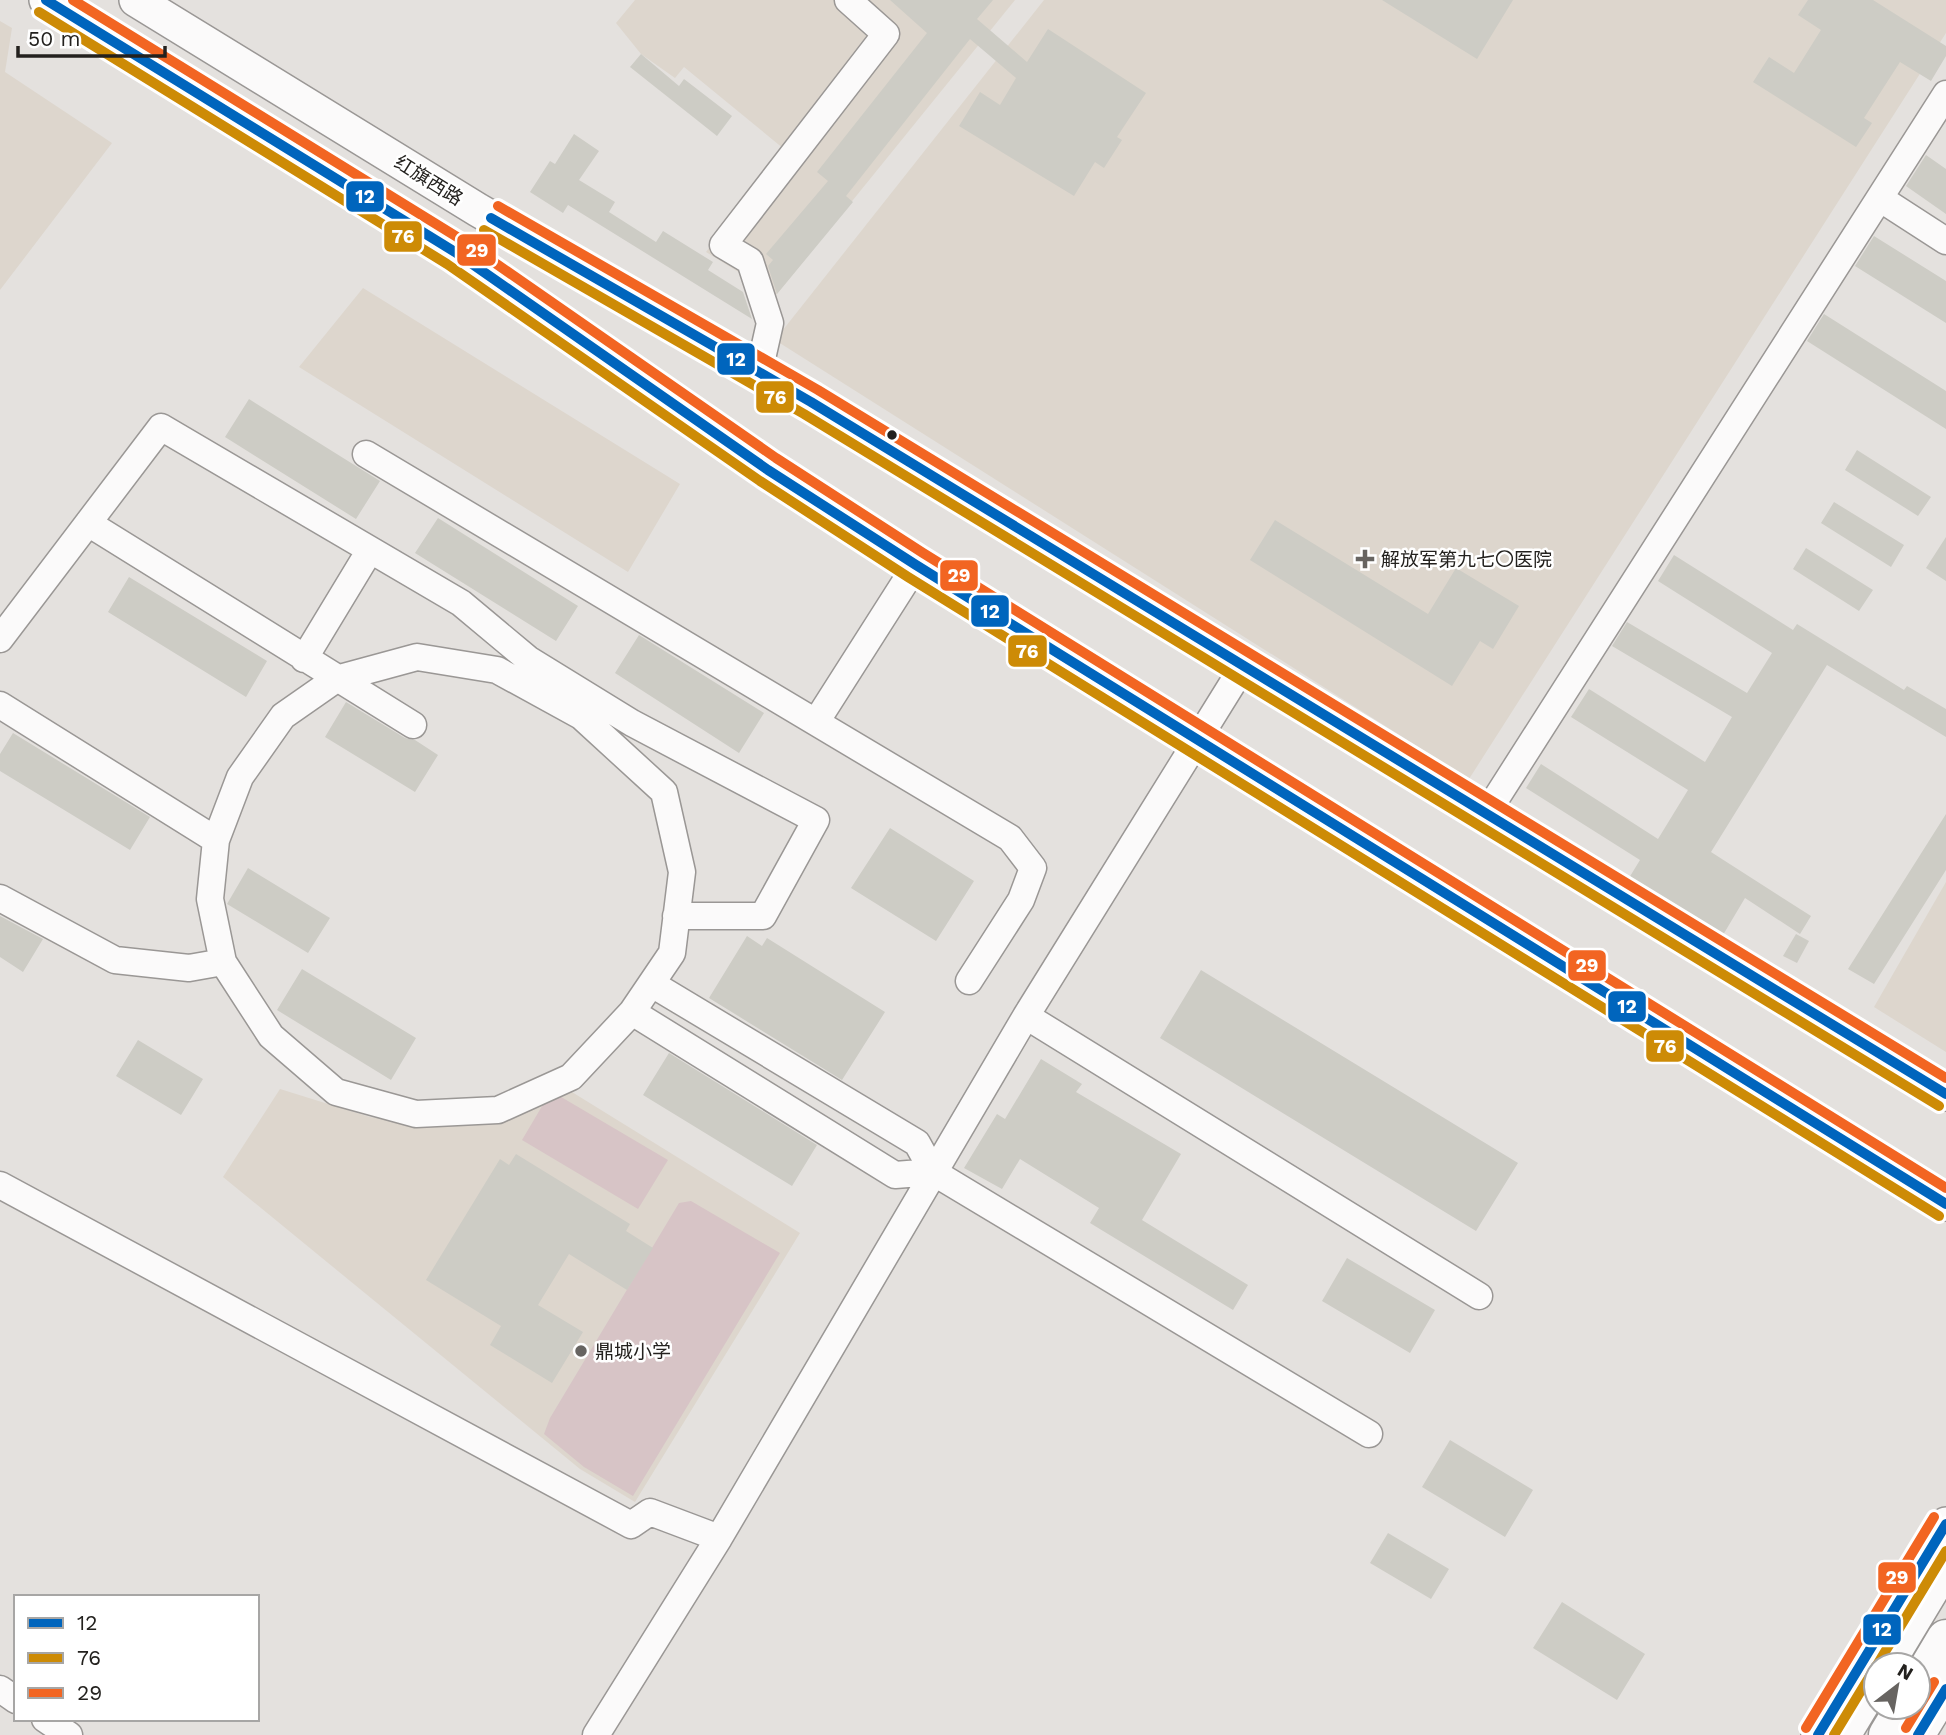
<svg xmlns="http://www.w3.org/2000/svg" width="1946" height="1735" viewBox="0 0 1946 1735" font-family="'Work Sans','Noto Sans SC',sans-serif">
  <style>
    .built { fill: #ddd6cd }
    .green { fill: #d7c4c6 }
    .building { fill: #cdccc5 }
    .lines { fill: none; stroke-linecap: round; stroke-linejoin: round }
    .minor-casing { stroke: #9a9795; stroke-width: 29 }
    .major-casing { stroke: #9a9795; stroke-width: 36 }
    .highway-casing { stroke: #9a9795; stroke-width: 41 }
    .minor { stroke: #fbfafa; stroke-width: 26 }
    .major { stroke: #fbfafa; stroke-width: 33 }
    .highway { stroke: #fbfafa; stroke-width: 38 }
    .bus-1-casing { stroke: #fff; stroke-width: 16 }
    .bus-2-casing { stroke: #fff; stroke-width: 16 }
    .bus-3-casing { stroke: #fff; stroke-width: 16 }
    .bus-1 { stroke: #0065bd; stroke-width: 10 }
    .bus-2 { stroke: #cd8b06; stroke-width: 10 }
    .bus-3 { stroke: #f26522; stroke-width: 10 }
    .bus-dot { fill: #23211e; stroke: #fff; stroke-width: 2.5 }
    .poi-dot { fill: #676461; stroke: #fff; stroke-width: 2.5 }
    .labels { text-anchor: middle; stroke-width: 5; stroke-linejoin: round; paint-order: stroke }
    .street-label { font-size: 19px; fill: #23211e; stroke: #fff }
    .poi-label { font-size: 19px; fill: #23211e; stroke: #fff; text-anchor: start }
    .line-badge { stroke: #fff; stroke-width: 2.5 }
    .badge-label { font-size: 19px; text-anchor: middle; font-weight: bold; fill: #fff }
  </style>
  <rect width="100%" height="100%" fill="#e4e1de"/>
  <path class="built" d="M635,0H1015L776,295L706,252L784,149L684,67L675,78L641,54L616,23Z
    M1044,0H1946V33L1469,779L775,340Z
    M0,21L12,28L5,72L112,143L0,290Z
    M363,288L680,484L628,572L299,367Z
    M1946,882V1052L1874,1007Z
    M559,1084L800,1233L635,1502L580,1469L223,1177L280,1089L370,1117L437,1126Z"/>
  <path class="green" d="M551,1091L668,1160L638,1209L522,1140Z
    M691,1201L780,1253L633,1496L584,1467L544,1434L550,1418L679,1203Z"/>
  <path class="building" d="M890,0H993L977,19L1027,62L1048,29L1146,93L1117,137L1122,140L1104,168L1095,162L1074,196L959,126L980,92L1000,105L1016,78L970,39L846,196L853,202L777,294L768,266L773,260L766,254L828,181L817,172L927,33Z
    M1382,0H1513L1477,59Z
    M1808,0H1873L1946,46V56L1931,81L1900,62L1864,118L1872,123L1856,147L1753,82L1769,57L1794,73L1821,30L1798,15Z
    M641,54L679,86L684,79L732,116L717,136L630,67Z
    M574,134L599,151L579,180L615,202L609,212L656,242L663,231L713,262L708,270L743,292L752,319L568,205L563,213L530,192L550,161L555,164Z
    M1926,155L1946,169V214L1906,186Z
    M1874,236L1946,281V323L1855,266Z
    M1824,314L1946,391V429L1807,341Z
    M249,399L380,481L356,519L225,437Z
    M1857,450L1931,497L1918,516L1845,470Z
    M1834,502L1904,545L1891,567L1821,523Z
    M438,518L578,606L556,641L415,553Z
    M1275,520L1428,614L1456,568L1519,606L1493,649L1480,641L1452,686L1250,560Z
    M1946,537V581L1926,568Z
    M1806,548L1873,590L1859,611L1793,569Z
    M1674,555L1793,630L1797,624L1904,690L1907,686L1946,709V737L1827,665L1711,852L1811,916L1800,934L1745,898L1723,935L1629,878L1640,860L1526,788L1541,764L1658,839L1688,790L1571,717L1589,689L1705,762L1732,717L1612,646L1627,622L1747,693L1772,653L1658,581Z
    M129,577L267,661L246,697L108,612Z
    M639,635L764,713L739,753L615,673Z
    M346,702L405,738L415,740L438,755L415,792L325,737Z
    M13,733L150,817L130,850L0,771V754Z
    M1946,814V870L1874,984L1848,969Z
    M890,828L974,881L936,941L851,888Z
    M248,868L330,918L308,953L227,904Z
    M0,916L43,939L23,972L0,957Z
    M1796,934L1809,941L1797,963L1783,956Z
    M747,936L762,946L767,938L885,1012L842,1080L709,998Z
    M302,969L416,1038L391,1080L277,1010Z
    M1201,970L1518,1163L1476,1231L1160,1038Z
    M138,1040L203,1079L181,1115L116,1076Z
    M669,1053L817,1145L792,1186L643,1095Z
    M1041,1059L1082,1084L1076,1092L1181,1154L1142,1220L1248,1285L1233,1310L1090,1223L1099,1208L1020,1159L1002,1189L964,1168L997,1114L1005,1119Z
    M516,1154L630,1224L626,1231L653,1248L627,1290L569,1254L538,1305L583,1332L552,1383L490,1345L501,1326L426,1280L500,1159L509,1165Z
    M1347,1258L1435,1310L1410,1353L1322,1301Z
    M1450,1440L1533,1490L1505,1537L1422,1487Z
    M1388,1533L1449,1569L1431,1599L1370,1563Z
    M1562,1602L1645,1654L1617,1700L1533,1648Z"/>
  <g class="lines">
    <g class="minor-casing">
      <path id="minor" d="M1881,199L1946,241
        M759,372L770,323L750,261L723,245L886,34L848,0
        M366,454L1010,838L1033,868L1021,900L969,981
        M88,523L413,725
        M0,639L161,427L461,603L528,659L632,723L816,820L763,916H676
        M417,657L497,670L581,716L664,792L682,872L672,953L632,1012L571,1077L498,1110L416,1114L336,1092L271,1036L223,962L210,899L216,840L240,777L283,716L336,679Z
        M304,659L370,550
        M0,705L216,840
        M816,722L916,565
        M1495,800L1946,94
        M0,898L115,960L189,968L223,962
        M652,984L917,1143L933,1172L1369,1434
        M632,1012L895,1175L933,1172
        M1026,1016L1479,1296
        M0,1185L631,1525L650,1512L719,1538
        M0,1689L16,1700
        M45,1719L69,1735
        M596,1735L719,1538L1026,1016L1244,665"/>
    </g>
    <g class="major-casing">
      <path id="major" d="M46,0L455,252L768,470L916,565L1946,1204
        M136,0L478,210L811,402L1946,1094
        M1818,1735L1946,1524
        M1918,1735L1946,1689"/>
    </g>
    <g class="highway-casing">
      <path id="highway" d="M1884,1665L1946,1562
        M1918,1686L1946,1639
        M1841,1735L1876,1677
        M1888,1735L1905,1707"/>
    </g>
    <use href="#minor" class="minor"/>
    <use href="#major" class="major"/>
    <use href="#highway" class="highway"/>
    <g class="bus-1-casing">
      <path id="bus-1" d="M46,0L455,252L768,470L916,565L1946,1204
        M491,218L811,402L1946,1094
        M1818,1735L1946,1524
        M1918,1735L1946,1689"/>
    </g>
    <g class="bus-2-casing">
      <path id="bus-2" d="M39,12L447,264L760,481L908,577L1939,1216
        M484,230L804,414L1939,1106
        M1877,1665L1946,1551
        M1834,1735L1876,1666"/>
    </g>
    <g class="bus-3-casing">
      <path id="bus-3" d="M73,0L462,240L776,458L923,553L1946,1188
        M498,206L818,390L1946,1078
        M1806,1728L1934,1517
        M1906,1728L1934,1682"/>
    </g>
    <use href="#bus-1" class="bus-1"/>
    <use href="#bus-2" class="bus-2"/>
    <use href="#bus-3" class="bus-3"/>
  </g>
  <circle class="bus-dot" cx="892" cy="435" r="6"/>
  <g class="poi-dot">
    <path d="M1361.5 548.5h7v7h7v7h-7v7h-7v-7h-7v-7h7z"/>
    <circle cx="581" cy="1351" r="7"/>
  </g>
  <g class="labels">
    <g class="street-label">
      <text transform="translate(429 180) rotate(32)" y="7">红旗西路</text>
    </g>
    <g class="poi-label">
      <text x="1381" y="566">解放军第九七〇医院</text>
      <text x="595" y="1358">鼎城小学</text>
    </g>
  </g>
  <g class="line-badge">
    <rect x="345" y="180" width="40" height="33" rx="7" fill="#0065bd"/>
    <rect x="383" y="220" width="40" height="33" rx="7" fill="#cd8b06"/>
    <rect x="456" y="233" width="41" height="34" rx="7" fill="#f26522"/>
    <rect x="716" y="342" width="40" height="34" rx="7" fill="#0065bd"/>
    <rect x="755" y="380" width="40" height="34" rx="7" fill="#cd8b06"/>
    <rect x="939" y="559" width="40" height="33" rx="7" fill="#f26522"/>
    <rect x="970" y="594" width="40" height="34" rx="7" fill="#0065bd"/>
    <rect x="1007" y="634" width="41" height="34" rx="7" fill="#cd8b06"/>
    <rect x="1567" y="949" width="40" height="33" rx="7" fill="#f26522"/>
    <rect x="1607" y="990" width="40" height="33" rx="7" fill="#0065bd"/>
    <rect x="1645" y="1029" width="40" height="34" rx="7" fill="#cd8b06"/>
    <rect x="1877" y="1561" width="40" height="33" rx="7" fill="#f26522"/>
    <rect x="1862" y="1613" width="40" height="33" rx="7" fill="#0065bd"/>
  </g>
  <g class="badge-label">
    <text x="365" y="203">12</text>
    <text x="403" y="243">76</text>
    <text x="477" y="257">29</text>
    <text x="736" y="366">12</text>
    <text x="775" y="404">76</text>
    <text x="959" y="582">29</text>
    <text x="990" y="618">12</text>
    <text x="1027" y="658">76</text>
    <text x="1587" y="972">29</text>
    <text x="1627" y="1013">12</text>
    <text x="1665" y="1053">76</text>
    <text x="1897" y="1584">29</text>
    <text x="1882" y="1636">12</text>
  </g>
  <rect x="14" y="1595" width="245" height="126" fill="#ffffff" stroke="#a7a6a5" stroke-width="2"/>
  <rect x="28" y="1618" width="35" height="10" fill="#0065bd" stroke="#a7a6a5" stroke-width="2"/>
  <text x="77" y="1630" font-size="21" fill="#23211e">12</text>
  <rect x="28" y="1653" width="35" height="10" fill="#cd8b06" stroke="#a7a6a5" stroke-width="2"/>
  <text x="77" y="1665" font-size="21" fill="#23211e">76</text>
  <rect x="28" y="1688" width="35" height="10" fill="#f26522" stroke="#a7a6a5" stroke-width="2"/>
  <text x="77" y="1700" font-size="21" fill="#23211e">29</text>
  <g transform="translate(1897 1686) rotate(31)"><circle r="33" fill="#ffffff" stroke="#a7a6a5" stroke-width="2"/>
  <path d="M0-5L12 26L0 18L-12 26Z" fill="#676461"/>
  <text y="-10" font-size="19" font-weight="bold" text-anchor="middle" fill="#23211e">N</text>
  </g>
  <path d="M18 46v10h147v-10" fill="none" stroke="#23211e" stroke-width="3.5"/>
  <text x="28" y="46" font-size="21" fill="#23211e" stroke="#ffffff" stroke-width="5" paint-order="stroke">50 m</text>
</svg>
